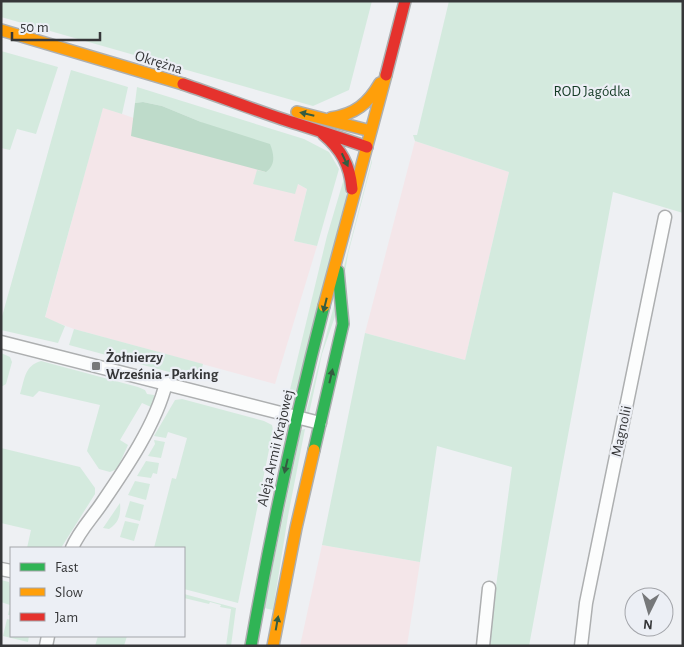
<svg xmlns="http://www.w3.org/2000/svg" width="684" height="647" viewBox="0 0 684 647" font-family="'Alegreya Sans',sans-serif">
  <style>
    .industrial { fill: #f4e6e9 }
    .green { fill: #d4eade }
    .forest { fill: #bedbca }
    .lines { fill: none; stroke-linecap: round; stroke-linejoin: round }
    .street-casing { stroke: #adafb0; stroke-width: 15 }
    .fast-casing { stroke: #adafb0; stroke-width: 14 }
    .slow-casing { stroke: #adafb0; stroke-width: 14 }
    .jam-casing { stroke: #adafb0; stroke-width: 14 }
    .street { stroke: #fcfdfd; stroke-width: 12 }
    .fast { stroke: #30b455; stroke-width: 11 }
    .slow { stroke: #ff9f0a; stroke-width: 11 }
    .jam { stroke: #e5322d; stroke-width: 11 }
    .oneway { fill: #345c41 }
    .poi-dot { fill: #76787a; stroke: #eceff5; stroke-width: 2 }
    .labels { text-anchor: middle; stroke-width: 4.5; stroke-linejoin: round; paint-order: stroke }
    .street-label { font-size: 15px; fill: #363739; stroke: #eceff5 }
    .park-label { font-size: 15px; fill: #143b25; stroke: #eceff5 }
    .poi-label { font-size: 15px; font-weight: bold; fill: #363739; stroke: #eceff5; text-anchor: start }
  </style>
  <rect width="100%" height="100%" fill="#eef0f3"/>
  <path class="industrial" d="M103,107L253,161L307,189L294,241L317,246L275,384L74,329L45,318Z
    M415,141L509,172L465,360L365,333Z
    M322,545L420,562L407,646H300Z"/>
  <path class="green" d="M1,1H372L349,90L313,106L1,17Z
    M449,1H683V213L613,192L529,646H488L512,467L437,446L420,562L322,545L365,333L465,360L509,172L415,141L413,135H417Z
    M1,51L58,67L36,134L17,129L10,150L1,148Z
    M71,70L128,87L122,114L103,108L45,317L65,326L58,343L1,330V320Z
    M137,87L304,139L329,152L339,169L317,246L294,241L307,189L298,184L295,194L253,184L257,170L266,172L201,122L162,106L143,102L135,103Z
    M372,159V162L348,254L340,302L322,354L310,409L309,413H306Z
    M345,175L346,197L297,389L292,398L287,402L327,236Z
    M74,329L203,364L199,380L69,345Z
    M1,353L10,357L12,362L6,384L1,387Z
    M41,361L138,387L145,390L147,394L154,395L155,398L151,407L142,403L120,440L128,445L117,469L110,472L99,469L87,451L100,405L39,391L33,397L20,394C25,379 24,366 41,361Z
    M182,399L264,421L272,425L273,430L238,603L184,589V548H154L172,478L176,479L187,438L168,432L166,438L154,436L175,400Z
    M305,429L288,516L273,610L264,608L301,430Z
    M154,440L165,442L161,458L148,456L155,444Z
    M1,448L80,467L95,488V494L61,548H27L31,530L1,523Z
    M146,461L159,463L157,474L153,473L151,478L137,476Z
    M135,481L150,484L146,500L128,495Z
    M130,501L144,505L140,521L125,517Z
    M120,503C121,514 119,523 109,529L103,528Z
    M125,521L139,524L134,541L120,537Z
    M1,580L9,582L11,592V615H8L10,605L1,602Z
    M184,594L236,608L231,646H226L231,609L220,607L221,605L210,602L209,604L184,598Z
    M7,619L11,620V636H29L28,642L3,636Z
    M98,636H127L124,646H95Z"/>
  <path class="forest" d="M143,102L162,106L201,122L270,144C274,154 276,165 266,172L131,136L135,103Z"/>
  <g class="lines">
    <g class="street-casing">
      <path id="street" d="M1,342L320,423
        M72,548C79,531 92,518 102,503C126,468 156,424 166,383
        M1,569L11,571
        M46,646L48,636
        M483,646L489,588
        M581,646L586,603L665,217"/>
    </g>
    <g class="fast-casing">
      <path id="fast" d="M314,450L343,324L338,271
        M251,646C271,532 295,419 324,306"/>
    </g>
    <g class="slow-casing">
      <path id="slow" d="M1,30L183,84
        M297,112L371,131
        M331,118C355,114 368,104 380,83
        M324,306L386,75
        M273,646L296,528L314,450"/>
    </g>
    <g class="jam-casing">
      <path id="jam" d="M386,75L405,1
        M183,84C216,95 249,108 282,119C310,128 339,137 367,147
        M323,134C341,149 350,165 352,189"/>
    </g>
    <use href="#street" class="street"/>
    <use href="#fast" class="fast"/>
    <use href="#slow" class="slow"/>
    <use href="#jam" class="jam"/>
  </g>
  <defs><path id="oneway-solid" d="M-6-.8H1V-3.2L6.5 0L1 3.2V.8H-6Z" transform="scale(1.25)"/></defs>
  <g class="oneway">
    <use href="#oneway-solid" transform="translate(307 114) rotate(-167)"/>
    <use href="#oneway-solid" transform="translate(345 160) rotate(65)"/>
    <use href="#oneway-solid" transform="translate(325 305) rotate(104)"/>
    <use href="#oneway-solid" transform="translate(331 376) rotate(-77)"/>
    <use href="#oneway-solid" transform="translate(286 466) rotate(103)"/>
    <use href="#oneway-solid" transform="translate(277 623) rotate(-80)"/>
  </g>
  <rect class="poi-dot" x="91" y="361" width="10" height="10" rx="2.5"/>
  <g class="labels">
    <g class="street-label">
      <text transform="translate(159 62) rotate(17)" y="5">Okrężna</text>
      <text transform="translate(621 431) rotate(-78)" y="5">Magnolii</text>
      <text transform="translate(275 448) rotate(-77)" y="5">Aleja Armii Krajowej</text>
    </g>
    <g class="park-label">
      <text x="592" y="96">ROD Jagódka</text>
    </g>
    <g class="poi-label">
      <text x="106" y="362">Żołnierzy<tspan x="106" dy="17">Września - Parking</tspan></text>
    </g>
  </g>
  <rect width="684" height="647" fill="none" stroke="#363739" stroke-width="5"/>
  <rect x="10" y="547" width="175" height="90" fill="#eceff5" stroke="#a3a5aa"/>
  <rect x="20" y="563" width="25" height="8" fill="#30b455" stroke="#a3a5aa"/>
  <text x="55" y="572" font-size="15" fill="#363739">Fast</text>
  <rect x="20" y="588" width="25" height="8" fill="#ff9f0a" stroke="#a3a5aa"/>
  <text x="55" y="597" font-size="15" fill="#363739">Slow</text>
  <rect x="20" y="613" width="25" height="8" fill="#e5322d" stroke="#a3a5aa"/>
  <text x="55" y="622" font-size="15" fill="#363739">Jam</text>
  <g transform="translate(649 612) rotate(185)"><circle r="24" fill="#eceff5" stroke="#a3a5aa"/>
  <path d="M0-4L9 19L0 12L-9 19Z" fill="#76787a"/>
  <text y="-8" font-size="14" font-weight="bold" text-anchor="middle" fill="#363739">N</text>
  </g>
  <path d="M12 32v8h88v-8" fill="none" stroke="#363739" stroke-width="2.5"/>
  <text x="20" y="32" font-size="15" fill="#363739" stroke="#eceff5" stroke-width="4" paint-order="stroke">50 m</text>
</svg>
